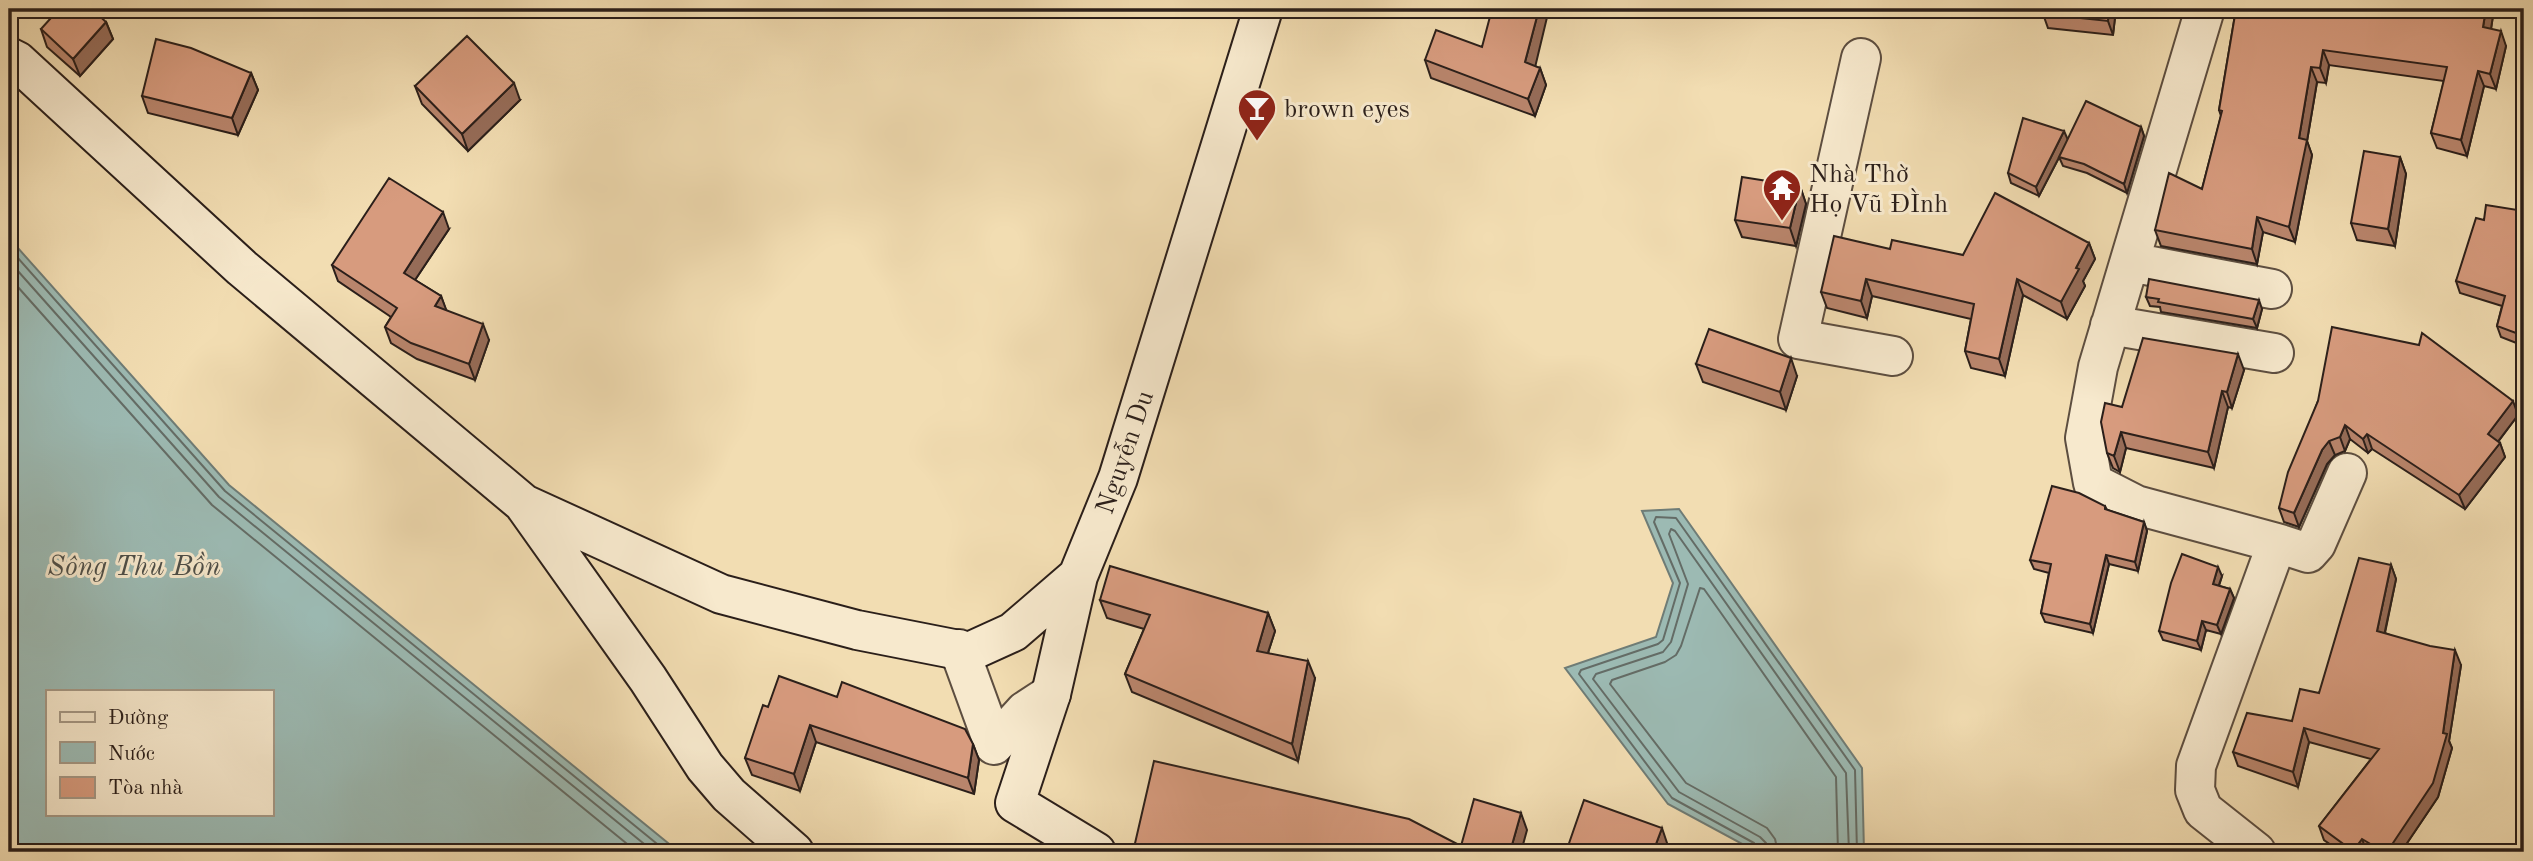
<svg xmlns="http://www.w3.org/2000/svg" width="2533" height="861" viewBox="0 0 2533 861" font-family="'Old Standard TT',serif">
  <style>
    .water { fill: #9cbab3; stroke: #6f7c76; stroke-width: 2; fill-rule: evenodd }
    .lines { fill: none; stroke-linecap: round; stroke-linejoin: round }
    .shore { stroke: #646c66; stroke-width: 2 }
    .street-casing { stroke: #5d4e40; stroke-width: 42 }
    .secondary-casing { stroke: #2b1f1a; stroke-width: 42 }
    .street { stroke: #f7e9cd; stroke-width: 38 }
    .secondary { stroke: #f7e9cd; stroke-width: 38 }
    .wall { fill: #b9856c; stroke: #2b1f1a; stroke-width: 2 }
    .shaded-wall { fill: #966c58; stroke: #2b1f1a; stroke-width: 2 }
    .building { fill: #d79b7e; stroke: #2b1f1a; stroke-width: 2 }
    .labels { text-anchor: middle; stroke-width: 6; stroke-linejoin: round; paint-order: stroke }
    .poi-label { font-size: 26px; fill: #2b1f1a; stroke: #f7e9cd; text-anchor: start }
    .street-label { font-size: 26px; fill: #2b1f1a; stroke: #f7e9cd }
    .water-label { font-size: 28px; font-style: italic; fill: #4d4e48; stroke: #f7e9cd }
  </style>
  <rect width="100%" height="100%" fill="#f2ddb2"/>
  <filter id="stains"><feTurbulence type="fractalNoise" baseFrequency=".00286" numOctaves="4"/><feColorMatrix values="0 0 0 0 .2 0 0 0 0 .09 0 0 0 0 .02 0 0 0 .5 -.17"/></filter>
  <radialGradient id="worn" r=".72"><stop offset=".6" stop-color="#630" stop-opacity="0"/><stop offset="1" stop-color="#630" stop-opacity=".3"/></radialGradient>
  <path class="water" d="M9,238L229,485L679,852H9ZM47,691H271V814H47Z
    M1679,509L1862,768L1864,852H1757L1668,804L1565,668L1656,637L1673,583L1642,511Z"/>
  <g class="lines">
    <path class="shore" d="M9,248L225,491L667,852
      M9,261L219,497L654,852
      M9,277L212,505L637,852
      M1758,852L1754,843L1672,798L1579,674L1581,670L1658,644L1663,640L1680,583L1654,522L1656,517L1676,518L1855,770L1857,852
      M1767,852L1766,843L1760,837L1679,792L1593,679L1596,674L1663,652L1671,642L1688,584L1669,534L1671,529L1675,531L1846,773L1849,852
      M1778,852L1775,839L1767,828L1686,783L1610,684L1612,680L1665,662L1676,655L1681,646L1700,588L1704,589L1721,613L1836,777L1838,852"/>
    <g class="street-casing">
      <path id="street" d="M2205,9L2098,367L2085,438L2093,483L2136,505L2277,543L2196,766L2195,790L2203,810L2256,852
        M1861,58L1798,339L1893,356
        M2130,262L2272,289
        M2110,325L2274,353
        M2277,543L2308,553L2316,544L2347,473
        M959,649L994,745L1025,711L1051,694"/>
    </g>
    <g class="secondary-casing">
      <path id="secondary" d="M9,57L17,61L242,268L524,504L721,594L857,630L969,652L1013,632L1078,576
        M525,506L648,679L705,767L729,795L794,852
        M1096,852L1015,803L1051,694L1078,576L1118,478L1263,9"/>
    </g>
    <use href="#street" class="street"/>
    <use href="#secondary" class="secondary"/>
  </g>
  <path class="wall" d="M2116,9L2113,35L2048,28L2043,14Z
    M2236,9H2494L2491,29L2506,46L2496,89L2484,86L2467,156L2437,148L2431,133L2444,81L2329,65L2326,83L2317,82L2307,141L2312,155L2295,242L2263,232L2257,264L2161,246L2155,230L2202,189L2221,116L2219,110Z
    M106,22L113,39L80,76L47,47L41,29Z
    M1482,47L1540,68L1546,85L1535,116L1431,78L1425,60Z
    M251,73L258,90L238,135L148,113L142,96Z
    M415,86L520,100L468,151L422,104Z
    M2141,127L2144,136L2127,193L2087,173L2063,166L2059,157L2064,148L2039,196L2011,183L2008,173L2068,140Z
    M2400,157L2406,174L2395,246L2357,240L2351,223Z
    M1800,186L1806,204L1796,246L1742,237L1735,220Z
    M2524,211V346L2501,337L2497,326L2502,306L2460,293L2456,281L2484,220Z
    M449,229L415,280L441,296L446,310L489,340L475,380L417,359L391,343L385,327L391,317L338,281L332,265Z
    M2089,243L2095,259L2083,281L2085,286L2067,319L2023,295L2005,376L1971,368L1965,351L1971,319L1872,296L1867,318L1827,308L1821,292L1890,249L1963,255Z
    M2146,297L2262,309L2257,328L2161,312L2160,307L2150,306Z
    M1696,364L1797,376L1786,410L1703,382Z
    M2244,370L2232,408L2228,407L2214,468L2126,448L2120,472L2113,468L2107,453L2122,407Z
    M2318,401L2518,415L2498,442L2500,443L2505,457L2465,509L2372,449L2368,453L2350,439L2345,451L2335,455L2327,464L2299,527L2284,522L2279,508Z
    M2105,506L2107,510L2144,522L2147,531L2138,571L2109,564L2093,633L2045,622L2041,613L2049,573L2034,569L2030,560Z
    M2391,565L2396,579L2385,633L2461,665L2449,741L2452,748L2438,797L2401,852H2341L2324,840L2319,826L2371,759L2309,742L2298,787L2238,766L2233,752L2292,721L2319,693Z
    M2222,576L2219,586L2230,589L2234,598L2221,634L2206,630L2201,650L2163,640L2159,631Z
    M1100,600L1268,613L1275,631L1268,653L1315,678L1298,761L1132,692L1125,674L1144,629L1107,618Z
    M837,697L973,744L979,760L974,794L816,742L800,791L752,775L745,758L768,707Z"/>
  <path class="shaded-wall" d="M1539,9H1549L1532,80L1525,62Z
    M2109,9H2116L2113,35L2108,21Z
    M2486,9H2494L2489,42L2483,27Z
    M106,22L113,39L80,76L73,59Z
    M2501,31L2506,46L2496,89L2490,74Z
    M2323,50L2329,65L2326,83L2320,68Z
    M2311,67L2317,82L2307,141L2312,155L2295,242L2289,227L2299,138Z
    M1540,68L1546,85L1535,116L1528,99Z
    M2478,71L2484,86L2467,156L2461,140Z
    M251,73L258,90L238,135L232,118Z
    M514,83L520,100L468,151L462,134Z
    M2141,127L2144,136L2127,193L2124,184Z
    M2064,131L2068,140L2039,196L2036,187Z
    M2400,157L2406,174L2395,246L2388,229Z
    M1800,186L1806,204L1796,246L1790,228Z
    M443,212L449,229L409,289L404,273Z
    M2257,217L2263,232L2257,264L2252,249Z
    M2089,243L2095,259L2083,281L2085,286L2067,319L2061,302L2076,268Z
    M1866,279L1872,296L1867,318L1861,301Z
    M2017,279L2023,295L2005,376L1999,359Z
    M441,296L447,312L435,306Z
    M2259,300L2262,309L2257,328L2253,319Z
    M483,324L489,340L475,380L469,364Z
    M2238,354L2244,370L2232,408L2227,392Z
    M1791,358L1797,376L1786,410L1780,392Z
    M2222,391L2228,407L2214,468L2208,452Z
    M2513,401L2518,415L2493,448L2488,434Z
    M2345,425L2350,439L2345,451L2340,437Z
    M2121,432L2126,448L2120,472L2114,456Z
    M2367,434L2372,449L2368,453L2363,439Z
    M2329,441L2335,455L2327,464L2299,527L2294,513L2322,450Z
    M2500,443L2505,457L2465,509L2459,495Z
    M2144,522L2147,531L2138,571L2135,562Z
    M2106,555L2109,564L2093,633L2090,624Z
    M2391,565L2396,579L2382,645L2377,631Z
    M2218,567L2222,576L2216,593L2213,584Z
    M2230,589L2234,598L2221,634L2217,625Z
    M1268,613L1275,631L1263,668L1257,651Z
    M2202,621L2206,630L2201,650L2197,641Z
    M2455,650L2461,665L2449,741L2452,748L2438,797L2401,852H2387L2443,733Z
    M1308,661L1315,678L1298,761L1292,744Z
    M810,725L816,742L800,791L794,774Z
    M2304,728L2309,742L2298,787L2293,772Z
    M973,744L979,760L974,794L968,778Z
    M1521,813L1527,830L1521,852H1510Z
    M1662,828L1670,852H1653Z
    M2362,839L2367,852H2353V851Z"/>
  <path class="building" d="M59,9H92L106,22L73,59L41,29Z
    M1492,9H1539L1525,62L1540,68L1528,99L1425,60L1436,30L1482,47Z
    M2044,9H2109L2108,21L2043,14Z
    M2236,9H2486L2483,27L2501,31L2490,74L2478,71L2461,140L2431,133L2447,67L2323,50L2320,68L2311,67L2299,138L2307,140L2289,227L2257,217L2252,249L2155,230L2169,173L2202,189L2222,111L2219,110Z
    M467,36L514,83L462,134L415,86Z
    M156,39L191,48L251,73L232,118L142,96Z
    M2086,101L2141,127L2124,184L2084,164L2059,157Z
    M2023,118L2064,131L2036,187L2008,173Z
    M2364,151L2400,157L2388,229L2351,223Z
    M1742,177L1800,186L1790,228L1735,220Z
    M389,178L443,212L404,273L441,296L435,306L483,324L469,364L411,343L385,327L397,308L332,265Z
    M1995,193L2089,243L2076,268L2079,269L2061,302L2017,279L1999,359L1965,351L1974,304L1866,279L1861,301L1821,292L1834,236L1890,249L1892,240L1963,255Z
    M2486,205L2524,211V336L2497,326L2505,296L2456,281L2476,218L2484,220Z
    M2149,279L2259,300L2253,319L2158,302L2159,299L2146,297Z
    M2332,327L2419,345L2422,333L2513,401L2488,434L2500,443L2459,495L2367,434L2363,439L2345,425L2340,437L2329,441L2322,450L2294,513L2279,508L2288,472L2318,401Z
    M1709,329L1791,358L1780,392L1696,364Z
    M2143,338L2238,354L2227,392L2222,391L2208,452L2121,432L2114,456L2107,453L2101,422L2105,403L2122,407Z
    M2052,486L2079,493L2105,506V509L2144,522L2135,562L2106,555L2090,624L2041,613L2051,564L2030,560Z
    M2182,554L2218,567L2213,584L2230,589L2217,625L2202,621L2197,641L2159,631L2171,583Z
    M2359,558L2391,565L2377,631L2430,646L2455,650L2443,733L2447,734L2433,783L2387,852H2384L2362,839L2353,851L2319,826L2379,749L2304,728L2293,772L2233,752L2247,713L2292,721L2300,689L2319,693Z
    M1110,566L1268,613L1257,651L1308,661L1292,744L1125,674L1150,615L1100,600Z
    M779,676L837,697L842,682L965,729L973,744L968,778L810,725L794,774L745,758L763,705L768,707Z
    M1154,761L1409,819L1461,846L1474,799L1521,813L1510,852H1133Z
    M1584,800L1662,828L1653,852H1566Z"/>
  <defs>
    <g id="bar-pin" transform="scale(2.0125)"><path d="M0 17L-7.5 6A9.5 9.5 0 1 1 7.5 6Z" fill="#8f2418" stroke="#f7e9cd"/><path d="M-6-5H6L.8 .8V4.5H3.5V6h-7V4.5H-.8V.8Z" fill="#fff"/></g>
    <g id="temple-pin" transform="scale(2.0125)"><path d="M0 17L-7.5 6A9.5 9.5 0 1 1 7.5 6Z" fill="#8f2418" stroke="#f7e9cd"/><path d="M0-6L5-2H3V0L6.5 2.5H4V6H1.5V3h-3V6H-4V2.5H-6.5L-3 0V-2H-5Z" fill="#fff"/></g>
  </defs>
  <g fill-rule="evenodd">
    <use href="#bar-pin" x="1257" y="108"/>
    <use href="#temple-pin" x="1782" y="188"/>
  </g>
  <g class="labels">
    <g class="poi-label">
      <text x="1284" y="117">brown eyes</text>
      <text x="1809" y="182">Nhà Thờ<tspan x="1809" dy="30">Họ Vũ ĐÌnh</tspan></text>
    </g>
    <g class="street-label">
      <text transform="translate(1124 452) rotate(-71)" y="9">Nguyễn Du</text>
    </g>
    <g class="water-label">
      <text x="134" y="575">Sông Thu Bồn</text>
    </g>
  </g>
  <rect width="2533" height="861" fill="none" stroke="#f2ddb2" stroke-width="35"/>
  <rect x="10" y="10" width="2512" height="840" fill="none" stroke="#2b1f1a" stroke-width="3.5"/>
  <rect x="18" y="18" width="2498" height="826" fill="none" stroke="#2b1f1a" stroke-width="2"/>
  <rect x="46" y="690" width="228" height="126" fill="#f7e9cd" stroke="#a59885" stroke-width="2"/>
  <rect x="60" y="712" width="35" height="10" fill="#f7e9cd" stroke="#a59885" stroke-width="2"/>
  <text x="108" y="724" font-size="21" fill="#2b1f1a">Đường</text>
  <rect x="60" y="742" width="35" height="21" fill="#9cbab3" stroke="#a59885" stroke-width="2"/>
  <text x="108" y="760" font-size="21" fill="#2b1f1a">Nước</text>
  <rect x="60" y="777" width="35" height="21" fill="#d79b7e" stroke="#a59885" stroke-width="2"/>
  <text x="108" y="794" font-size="21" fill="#2b1f1a">Tòa nhà</text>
  <rect width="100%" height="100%" filter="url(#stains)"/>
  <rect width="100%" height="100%" fill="url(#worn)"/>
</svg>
